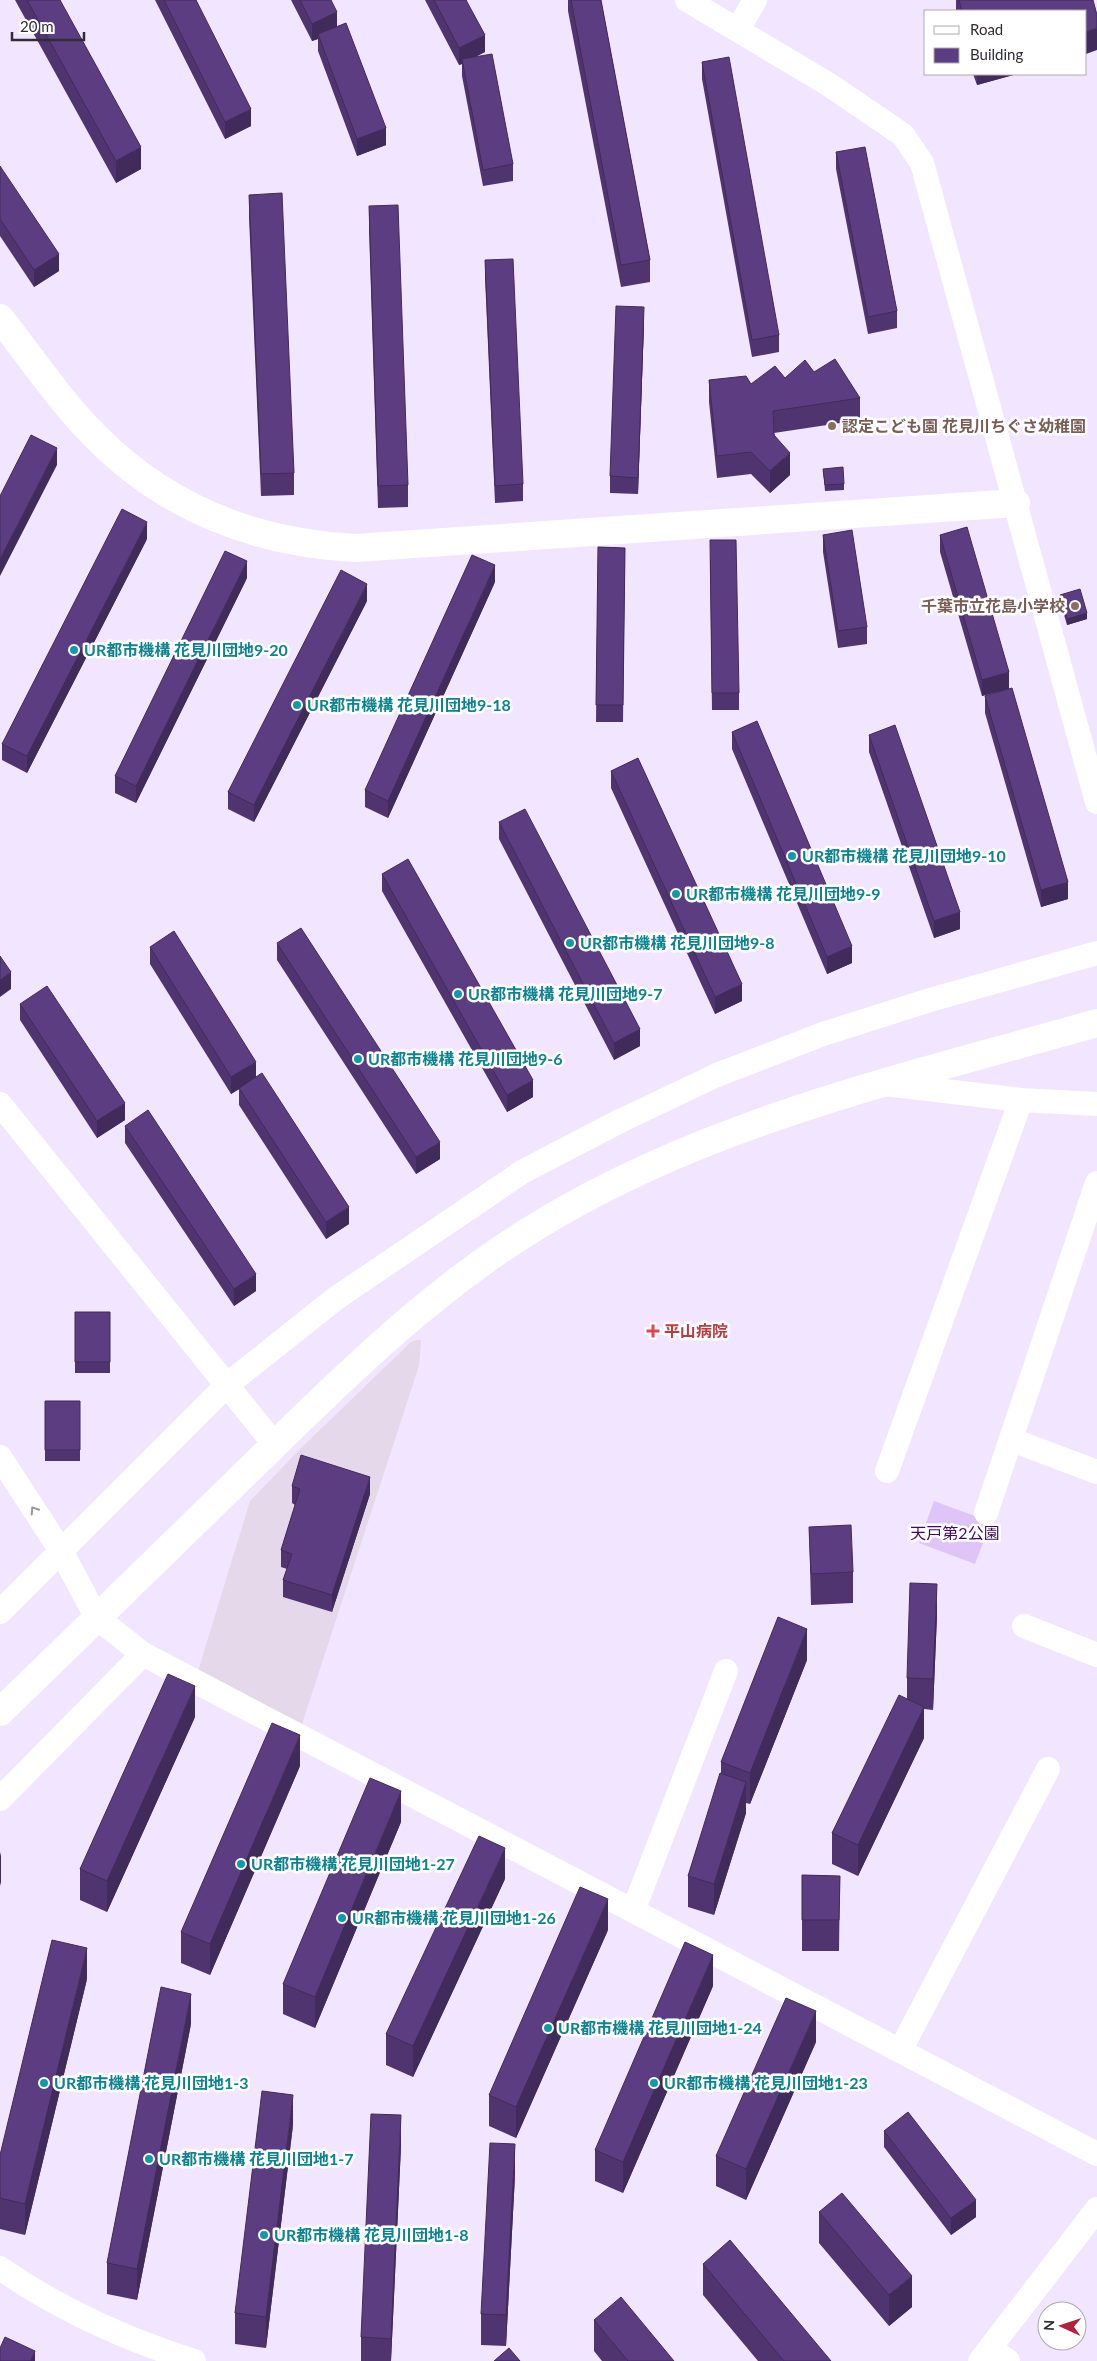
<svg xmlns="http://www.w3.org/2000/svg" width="1097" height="2361" viewBox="0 0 1097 2361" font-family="Lato,'Noto Sans JP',sans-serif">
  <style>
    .commercial { fill: #e6d8eb }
    .green { fill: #dfc4f7 }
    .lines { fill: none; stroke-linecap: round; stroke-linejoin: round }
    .street { stroke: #fff; stroke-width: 24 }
    .secondary { stroke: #fff; stroke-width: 28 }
    .wall { fill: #50346f }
    .shaded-wall { fill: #412b5a }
    .building { fill: #5d3d81; stroke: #412b5a }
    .oneway { stroke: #98969a }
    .education-dot { fill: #8d6e63; stroke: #fff; stroke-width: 2 }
    .culture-dot { fill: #0f9aa8; stroke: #fff; stroke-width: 2 }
    .health-dot { fill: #e0444e; stroke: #fff; stroke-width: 2 }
    .labels { text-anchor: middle; stroke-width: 5; stroke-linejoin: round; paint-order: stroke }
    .education-label { font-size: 16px; font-weight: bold; fill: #785e54; stroke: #fff; text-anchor: start }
    .culture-label { font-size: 16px; font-weight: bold; fill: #0d838f; stroke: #fff; text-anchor: start }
    .health-label { font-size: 16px; font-weight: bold; fill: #be3a42; stroke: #fff; text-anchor: start }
    .park-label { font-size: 16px; fill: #420762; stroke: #fff }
  </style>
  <rect width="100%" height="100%" fill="#f2e5ff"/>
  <path class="commercial" d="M416,1340H421L419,1366L302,1724L198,1671L250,1501L303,1446L411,1342Z"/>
  <path class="green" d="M934,1501L991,1522L975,1564L919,1543Z"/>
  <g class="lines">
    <path class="street" d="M687,0L828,84L903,135L922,163L1097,802
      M738,29L755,0
      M885,1084L1021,1100L1097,1104
      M0,1104L275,1445
      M1012,1440L1097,1472
      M0,1457L61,1551L97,1618L143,1654L1097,2154
      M887,1471L1021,1100
      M986,1513L1097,1183
      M0,1612L228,1384L335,1299L522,1172L620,1121L717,1075L823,1034L930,1000L1097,953
      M1024,1626L1097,1655
      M0,1799L143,1654
      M633,1911L726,1671
      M900,2051L1048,1769
      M0,2268C60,2310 125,2339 194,2361
      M990,2348L1008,2361
      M980,2361L1097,2209"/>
    <path class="secondary" d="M0,318C30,356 61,402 95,436C166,508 256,543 356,548L1016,503
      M0,1712C86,1629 172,1545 257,1462C346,1375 435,1287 542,1223C710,1121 910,1076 1097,1023"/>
  </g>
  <path class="wall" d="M15,0H60L141,169L116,183Z
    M155,0H196L251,126L225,139Z
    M291,0H331L337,27L386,145L357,156L318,51V39L312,41Z
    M425,0H466L485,52L475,57L513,164V181L483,186L462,76V64L459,65Z
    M568,0H601L650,260V282L621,287L568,11Z
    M956,0H1093L1086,11H956Z
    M702,62L779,335V352L752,357L702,79Z
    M973,74H1017L977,85Z
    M836,152L897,311V328L868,334L836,169Z
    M0,166L59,271L34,287L0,236Z
    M249,195L294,473V495L261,496L249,217Z
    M369,206L408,485V507L378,508L369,228Z
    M485,260L523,484V501L495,503L485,277Z
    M644,323L638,494L610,493V476Z
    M814,372L860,398V420L774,433L790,475L770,493L751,474L717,478L709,402V380L751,384L785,378Z
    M823,469L844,484V490L825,491Z
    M823,535L867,627V644L838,648L823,552Z
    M940,535L1009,689L982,696L940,552Z
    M147,539L27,773L2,760V744Z
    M598,547L625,548L623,722H596Z
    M710,557L739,693V710H712Z
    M247,578L136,803L115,793V776Z
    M495,582L388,818L365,807V790Z
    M1060,595L1087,619L1067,625L1060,601Z
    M367,601L254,822L228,809V792Z
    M985,696L1068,899L1041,907L985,713Z
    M732,732L852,963L827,974L732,749Z
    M869,735L960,929L934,938L869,752Z
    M611,771L742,1001L715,1014L611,788Z
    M499,822L640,1046L614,1060L499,839Z
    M382,874L533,1097L507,1112L382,891Z
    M277,943L440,1159L416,1174L277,960Z
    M150,947L256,1077L349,1224L326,1239L239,1105V1089L231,1094L150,964Z
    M20,1004L125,1120L97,1138L20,1020Z
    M125,1126L256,1291L234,1306L125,1143Z
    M75,1312H110V1373H75Z
    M45,1401H80V1461H45Z
    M292,1486L370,1494L332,1612L283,1597V1580L287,1569L281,1567V1550L295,1505L292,1503Z
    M809,1527L853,1572V1603L811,1605Z
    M937,1615L933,1710L924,1709V1738L858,1876L832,1864V1833L907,1699V1678Z
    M807,1660L750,1804L746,1803V1813L714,1915L688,1907V1876L721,1774V1762Z
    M195,1717L107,1912L80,1900V1869Z
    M300,1766L210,1975L181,1963V1932Z
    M401,1822L315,2028L283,2014V1984Z
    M802,1875L840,1876L839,1951H802Z
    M505,1879L413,2077L386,2065V2034Z
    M608,1930L516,2138L489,2126V2095Z
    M87,1979L25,2235L0,2229V2155Z
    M713,1986L623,2193L595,2181V2150Z
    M191,2024L137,2300L107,2294V2263Z
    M816,2042L746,2200L716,2186V2156Z
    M293,2125L266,2348L235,2344V2313Z
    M884,2131L976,2217L951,2235L884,2147Z
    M401,2146L391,2361H361V2337Z
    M515,2175L506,2346L481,2345V2314Z
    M819,2212L912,2307L889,2326L819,2243Z
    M703,2264L831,2361H758L703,2295Z
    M594,2320L674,2361H602L594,2351Z"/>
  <path class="shaded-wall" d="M337,12V28L318,34V39L312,41V24Z
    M1097,28V50L1086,54V32Z
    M485,35V52L463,63L462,59V64L459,65V48Z
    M977,74H1017L977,85Z
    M251,109V126L225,139V122Z
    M386,128V145L357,156V139Z
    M141,147V169L116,183V161Z
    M59,254V271L34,287V270Z
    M644,307V323L638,494V478Z
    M57,448V465L0,576V559Z
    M790,453V475L770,493V471Z
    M147,522V539L27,773V756Z
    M247,561V578L136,803V786Z
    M495,565V582L388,818V801Z
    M367,584V601L254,822V805Z
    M1087,613V619L1067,625V619Z
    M1009,672V689L982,696V680Z
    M1068,882V899L1041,907V890Z
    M960,912V929L934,938V921Z
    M852,946V963L827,974V957Z
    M11,972V989L0,997V980Z
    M742,984V1001L715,1014V997Z
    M640,1029V1046L614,1060V1043Z
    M256,1062V1079L231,1094V1077Z
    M533,1080V1097L507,1112V1095Z
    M125,1103V1120L97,1138V1121Z
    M440,1142V1159L416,1174V1157Z
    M349,1207V1224L326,1239V1222Z
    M256,1274V1291L234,1306V1289Z
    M370,1477V1494L332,1612V1595Z
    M937,1584V1615L933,1710V1679Z
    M807,1629V1660L750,1804V1773Z
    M195,1686V1717L107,1912V1881Z
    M924,1707V1738L858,1876V1845Z
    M300,1735V1766L210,1975V1944Z
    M746,1782V1813L714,1915V1884Z
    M401,1791V1822L315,2028V1997Z
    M505,1848V1879L413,2077V2046Z
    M1,1852V1882L0,1886V1856Z
    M608,1899V1930L516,2138V2107Z
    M87,1948V1979L25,2235V2204Z
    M713,1955V1986L623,2193V2162Z
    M191,1994V2024L137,2300V2269Z
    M816,2011V2042L746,2200V2169Z
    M293,2095V2125L266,2348V2317Z
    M401,2115V2146L391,2361V2339Z
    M515,2144V2175L506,2346V2315Z
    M976,2200V2217L951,2235V2218Z
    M912,2276V2307L889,2326V2295Z
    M35,2351V2361H30Z"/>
  <path class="building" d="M27,0H60L141,147L116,161Z
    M164,0H196L251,109L225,122Z
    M300,0H331L337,12L312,24Z
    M434,0H466L485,35L459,48Z
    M571,0H601L650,260L621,265Z
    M959,0H1093L1097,15V28L1086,32V11H962Z
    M346,23L386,128L357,139L318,34Z
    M492,54L513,164L483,170L462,59Z
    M729,57L779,335L752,340L702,62Z
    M865,147L897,311L868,317L836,152Z
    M0,166L59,254L34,270L0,219Z
    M282,193L294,473L261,474L249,195Z
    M398,205L408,485L378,486L369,206Z
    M513,259L523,484L495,486L485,260Z
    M616,306L644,307L638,478L610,476Z
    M835,359L860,398L773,411L774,435L790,453L770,471L751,452L717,456L709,380L746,376L751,384L775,366L785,378L805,360L814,372Z
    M31,435L57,448L0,559V496Z
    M843,467L844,484L825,485L823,469Z
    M122,509L147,522L27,756L2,744Z
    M967,527L1009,672L982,680L940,535Z
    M852,530L867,627L838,631L823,535Z
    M710,540H736L739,693H712Z
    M598,547L625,548L623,705H596Z
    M225,551L247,561L136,786L115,776Z
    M472,555L495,565L388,801L365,790Z
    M341,570L367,584L254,805L228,792Z
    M1080,589L1087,613L1067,619L1060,595Z
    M1012,688L1068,882L1041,890L985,696Z
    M757,721L852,946L827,957L732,732Z
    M895,725L960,912L934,921L869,735Z
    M638,758L742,984L715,997L611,771Z
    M525,809L640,1029L614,1043L499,822Z
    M408,859L533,1080L507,1095L382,874Z
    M301,928L440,1142L416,1157L277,943Z
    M174,931L256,1062L231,1077L150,947Z
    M0,956L11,972L0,980Z
    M47,986L125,1103L97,1121L20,1004Z
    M262,1073L349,1207L326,1222L239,1088Z
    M148,1110L256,1274L234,1289L125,1126Z
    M75,1312H110V1362H75Z
    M45,1401H80V1450H45Z
    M301,1455L370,1477L332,1595L283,1580L292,1554L281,1550L300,1489L292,1486Z
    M851,1525L853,1572L811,1574L809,1527Z
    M910,1583L937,1584L933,1679L907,1678Z
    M778,1617L807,1629L750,1773L721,1762Z
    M168,1674L195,1686L107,1881L80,1869Z
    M899,1695L924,1707L858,1845L832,1833Z
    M272,1723L300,1735L210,1944L181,1932Z
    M720,1773L746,1782L714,1884L688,1876Z
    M370,1778L401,1791L315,1997L283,1984Z
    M479,1836L505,1848L413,2046L386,2034Z
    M802,1875L840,1876L839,1920H802Z
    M580,1887L608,1899L516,2107L489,2095Z
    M52,1940L87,1948L25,2204L0,2198V2155Z
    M685,1942L713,1955L623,2162L595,2150Z
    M161,1987L191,1994L137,2269L107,2263Z
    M786,1998L816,2011L746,2169L716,2156Z
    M262,2091L293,2095L266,2317L235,2313Z
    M908,2112L976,2200L951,2218L884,2131Z
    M371,2114L401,2115L391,2339L361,2337Z
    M490,2143L515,2144L506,2315L481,2314Z
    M842,2193L912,2276L889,2295L819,2212Z
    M730,2240L831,2361H784L703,2264Z
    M621,2297L674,2361H628L594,2320Z
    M5,2337L35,2351L30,2361H0V2348Z
    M509,2348L520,2361H494Z"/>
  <defs><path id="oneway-chevron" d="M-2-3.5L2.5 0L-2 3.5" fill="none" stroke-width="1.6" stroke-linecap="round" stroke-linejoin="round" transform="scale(1.25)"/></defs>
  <use class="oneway" href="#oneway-chevron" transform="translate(34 1510) rotate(-123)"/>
  <g class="education-dot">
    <circle cx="832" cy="426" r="5"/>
    <circle cx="1075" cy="606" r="5"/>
  </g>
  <g class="culture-dot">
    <circle cx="74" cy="650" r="5"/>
    <circle cx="297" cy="705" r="5"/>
    <circle cx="792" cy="856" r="5"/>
    <circle cx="676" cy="894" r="5"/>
    <circle cx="570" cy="943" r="5"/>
    <circle cx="458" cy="994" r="5"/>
    <circle cx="358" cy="1059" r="5"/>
    <circle cx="241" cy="1864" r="5"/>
    <circle cx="342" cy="1918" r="5"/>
    <circle cx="548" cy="2028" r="5"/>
    <circle cx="44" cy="2083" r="5"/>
    <circle cx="654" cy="2083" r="5"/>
    <circle cx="149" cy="2159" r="5"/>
    <circle cx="264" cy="2235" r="5"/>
  </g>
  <path class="health-dot" d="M650.5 1323.5h5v5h5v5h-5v5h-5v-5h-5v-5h5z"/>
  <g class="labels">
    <g class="education-label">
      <text x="842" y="432">認定こども園 花見川ちぐさ幼稚園</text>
      <text x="1065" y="612" text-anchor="end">千葉市立花島小学校</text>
    </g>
    <g class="culture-label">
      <text x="84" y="656">UR都市機構 花見川団地9-20</text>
      <text x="307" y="711">UR都市機構 花見川団地9-18</text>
      <text x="802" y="862">UR都市機構 花見川団地9-10</text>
      <text x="686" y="900">UR都市機構 花見川団地9-9</text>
      <text x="580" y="949">UR都市機構 花見川団地9-8</text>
      <text x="468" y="1000">UR都市機構 花見川団地9-7</text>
      <text x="368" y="1065">UR都市機構 花見川団地9-6</text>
      <text x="251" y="1870">UR都市機構 花見川団地1-27</text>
      <text x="352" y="1924">UR都市機構 花見川団地1-26</text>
      <text x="558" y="2034">UR都市機構 花見川団地1-24</text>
      <text x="54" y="2089">UR都市機構 花見川団地1-3</text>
      <text x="664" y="2089">UR都市機構 花見川団地1-23</text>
      <text x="159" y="2165">UR都市機構 花見川団地1-7</text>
      <text x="274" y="2241">UR都市機構 花見川団地1-8</text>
    </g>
    <g class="health-label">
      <text x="664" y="1337">平山病院</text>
    </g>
    <g class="park-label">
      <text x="955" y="1539">天戸第2公園</text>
    </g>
  </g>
  <rect x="924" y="10" width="162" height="65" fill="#ffffff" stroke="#adabaf"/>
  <rect x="934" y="26" width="25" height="8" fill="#ffffff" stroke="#adabaf"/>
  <text x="970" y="35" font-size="15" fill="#312c36">Road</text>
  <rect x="934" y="48" width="25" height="15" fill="#5d3d81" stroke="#adabaf"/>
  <text x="970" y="60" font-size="15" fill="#312c36">Building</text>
  <g transform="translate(1062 2326) rotate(273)"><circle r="24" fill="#ffffff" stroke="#adabaf"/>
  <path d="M0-4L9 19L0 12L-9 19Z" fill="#b3213d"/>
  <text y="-8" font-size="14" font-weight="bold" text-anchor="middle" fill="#312c36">N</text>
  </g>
  <path d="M12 32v8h72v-8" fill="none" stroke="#312c36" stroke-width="2.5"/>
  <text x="20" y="32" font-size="15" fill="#312c36" stroke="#ffffff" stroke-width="4" paint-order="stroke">20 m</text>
</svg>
